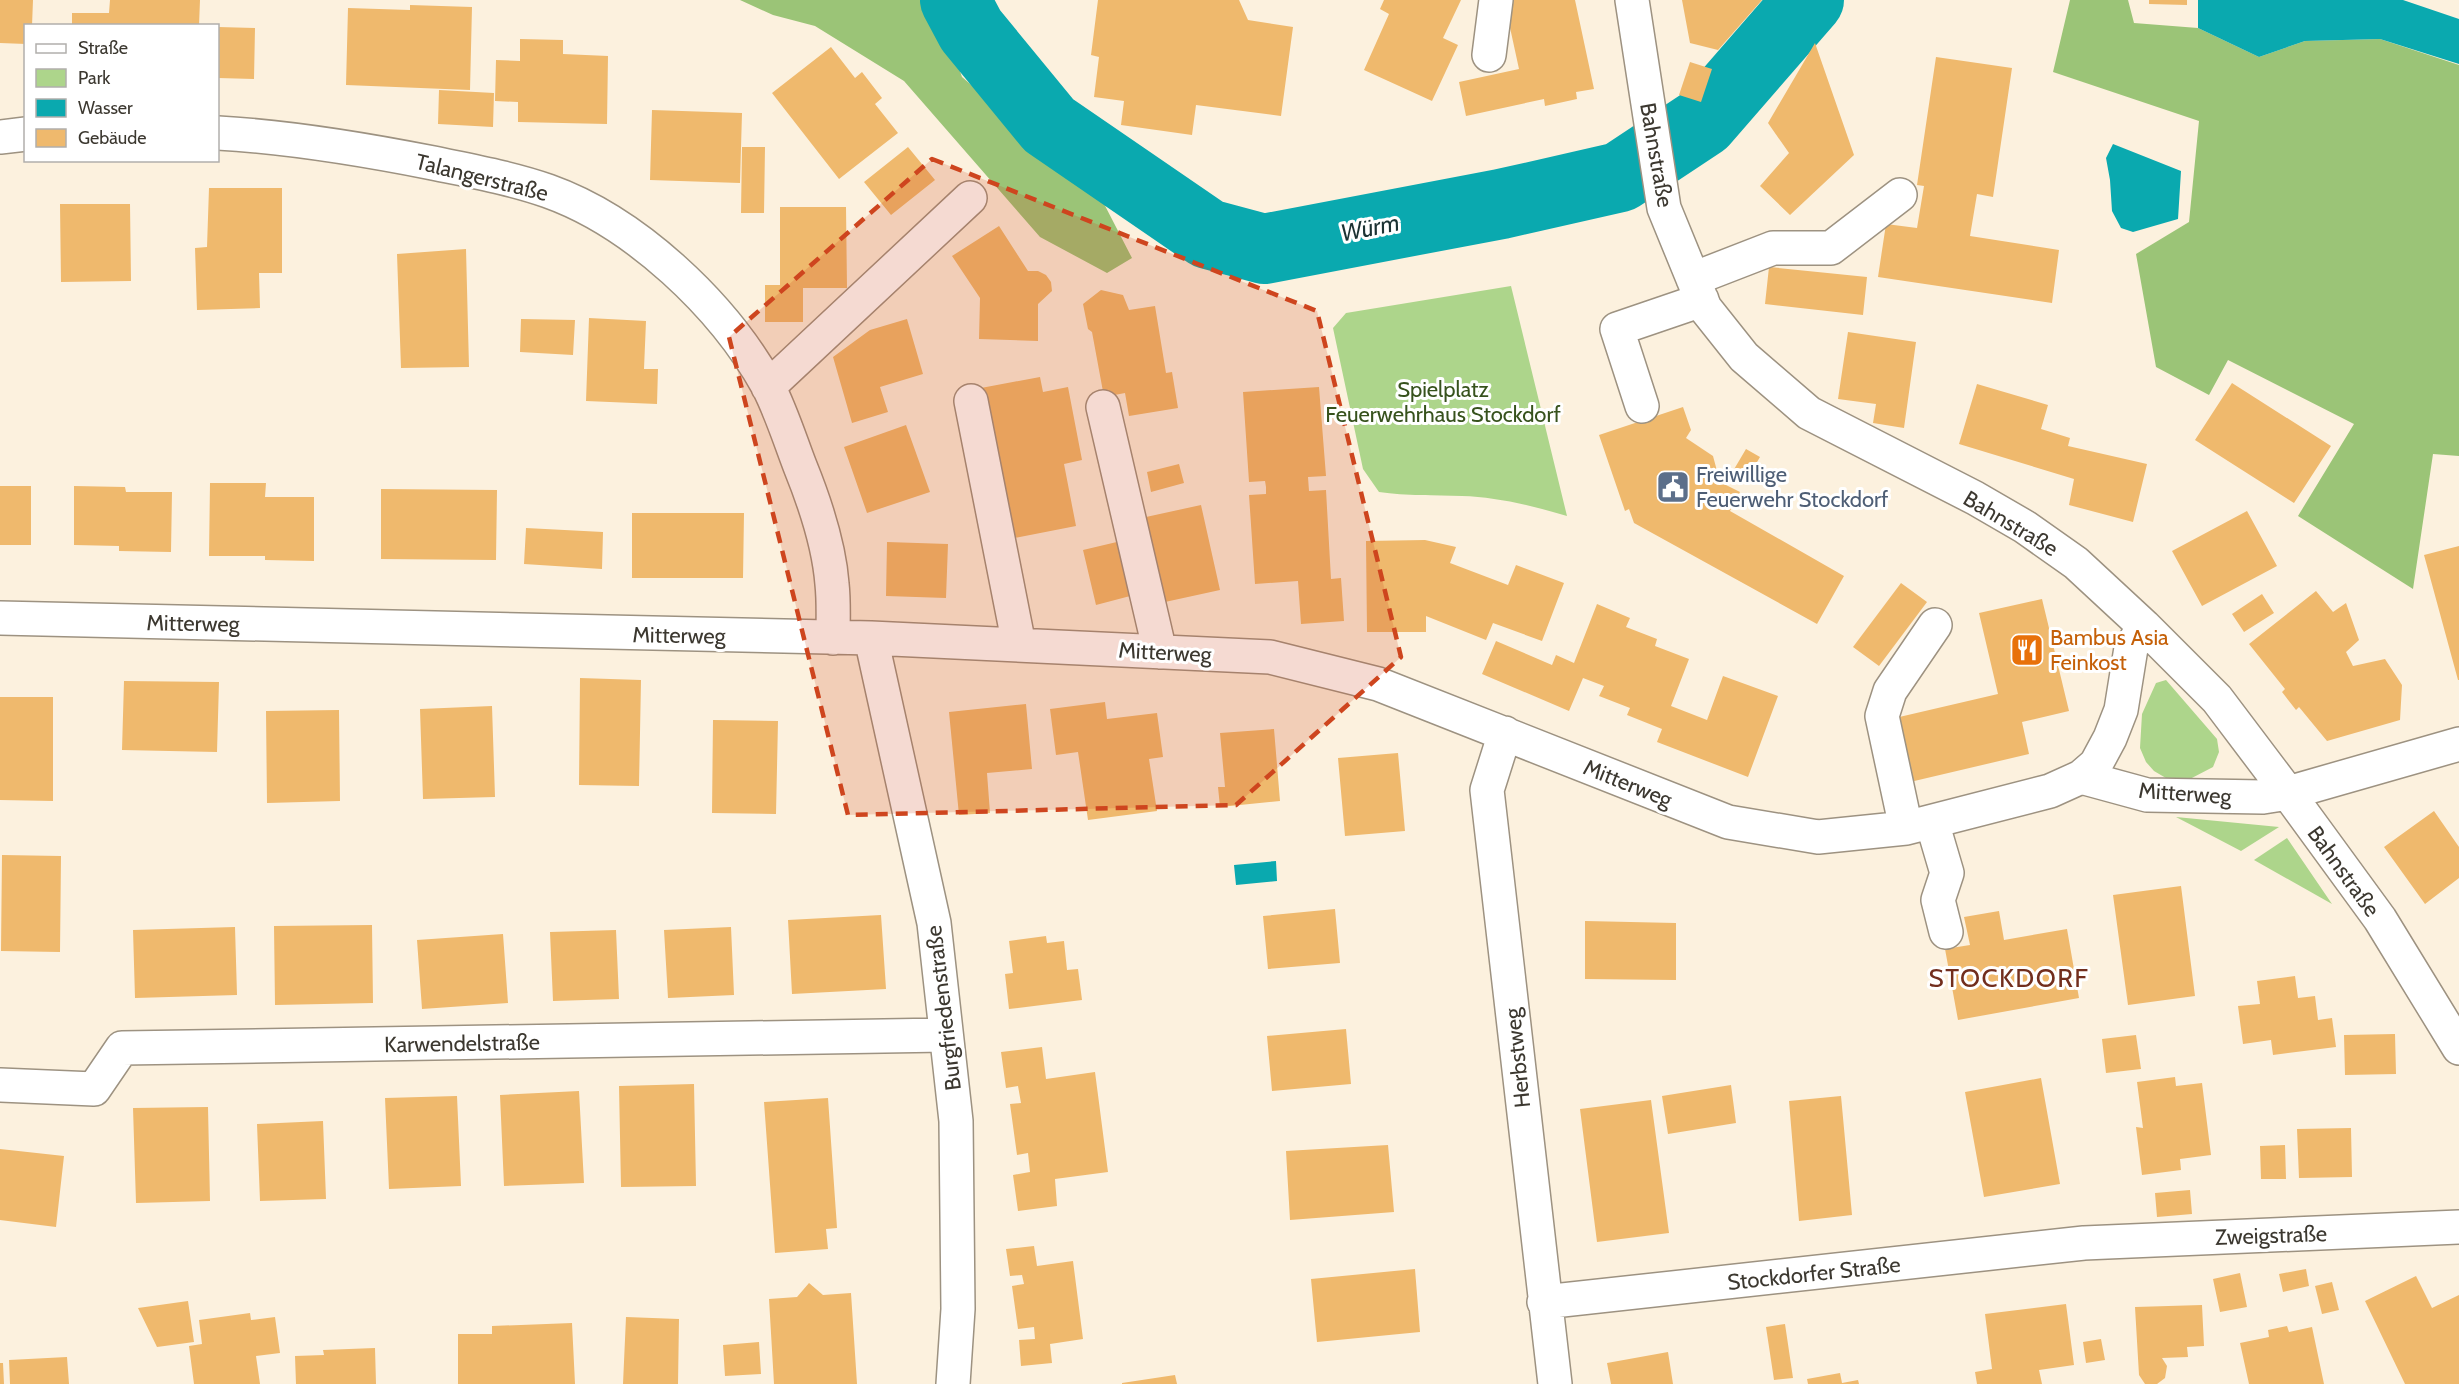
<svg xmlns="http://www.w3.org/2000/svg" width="2459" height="1384" viewBox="0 0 2459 1384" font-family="Cabin,sans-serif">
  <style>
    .green { fill: #add58b }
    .forest { fill: #9bc477 }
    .water { fill: #0aa9af }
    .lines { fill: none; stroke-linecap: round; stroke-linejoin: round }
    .river { stroke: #0aa9af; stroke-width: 70 }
    .building { fill: #efb96d }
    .minor-casing { stroke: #9d9281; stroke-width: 36 }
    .minor { stroke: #fff; stroke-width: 33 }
    .marked { fill: #ce451e; fill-opacity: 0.2; stroke: #ce451e; stroke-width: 4.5; stroke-dasharray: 12 8; stroke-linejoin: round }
    .labels { text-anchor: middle; stroke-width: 6; stroke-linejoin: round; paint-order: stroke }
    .street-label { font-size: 22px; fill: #3c3830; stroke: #fff }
    .park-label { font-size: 22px; fill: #37521d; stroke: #fff }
    .service-label { font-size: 22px; fill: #4e5e75; stroke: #fff; text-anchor: start }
    .food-label { font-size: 22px; fill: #c56008; stroke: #fff; text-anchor: start }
    .water-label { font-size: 24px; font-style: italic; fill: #1c3233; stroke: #fff }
    .quarter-label { font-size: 26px; letter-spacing: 1.5px; fill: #722e1d; stroke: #fff }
  </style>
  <rect width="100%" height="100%" fill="#fcf1de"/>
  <path class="green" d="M1511,286L1567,516C1534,506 1497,497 1462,496C1434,495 1407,496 1379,492L1363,469L1333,328L1346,313Z
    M2166,680L2217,739L2219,752L2213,767L2188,780L2171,781L2154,771L2146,762L2140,748L2142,714L2156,683Z
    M2176,817L2279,827L2241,851Z
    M2287,838L2332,904L2254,860Z"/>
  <path class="forest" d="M740,0H936L962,77L1100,196L1132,258L1107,273L1040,237L904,81L815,26L773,15Z
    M2070,0H2128L2134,23L2198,28L2259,57L2305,41L2380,39L2459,65V456L2433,454L2413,589L2298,516L2354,424L2228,360L2209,395L2156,367L2136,254L2189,222L2199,121L2053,72Z"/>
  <path class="water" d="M2198,0H2403L2459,19V64L2380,39L2305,41L2259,57L2198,28Z
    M2113,144L2181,171L2178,219L2133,232L2121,228L2112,211L2110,180L2106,158Z
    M1276,861L1277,881L1236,885L1234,865Z"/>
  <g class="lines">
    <path class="river" d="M955,0L971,30L1049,125L1208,234L1264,249L1501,204L1620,177L1703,122L1809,0"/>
  </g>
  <path class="building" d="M0,0H33L32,26H26V44L0,43Z
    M110,0H200L199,26H72V13H109Z
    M1098,0H1239L1248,20L1293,27L1281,116L1196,105L1192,135L1121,125L1124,101L1094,97L1099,57L1091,55Z
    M1384,0H1461L1443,38L1458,45L1432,101L1364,70L1389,14L1380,9Z
    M1504,0H1575L1594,89L1576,92L1577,99L1545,106L1544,99L1466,116L1459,82L1519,69Z
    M1682,0H1762L1718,50L1690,43Z
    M2149,0H2187V5L2149,4Z
    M410,5L472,7L470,90L346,85L348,8L410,10Z
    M218,27L255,28L254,79L218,78Z
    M520,39L563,40V54L608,56L607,124L518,122V102L495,101L496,60L520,61Z
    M1815,43L1854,155L1790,215L1760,186L1789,153L1768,123Z
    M831,47L855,78L862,72L882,98L875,104L898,133L839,179L772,93Z
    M1936,57L2012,68L1993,197L1977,194L1970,236L2059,250L2052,303L1878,277L1886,224L1917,228L1924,186L1917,185Z
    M1690,62L1712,69L1701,102L1679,95Z
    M439,90L494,93L493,127L438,124Z
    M652,110L742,113L740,183L650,180Z
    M742,147H765L764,213H741Z
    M908,147L935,180L891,215L864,182Z
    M209,188H282V273H259L260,308L197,310L195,248L207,247Z
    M60,204H130L131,281L61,282Z
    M780,207H846L847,288H803V322H765V285H780Z
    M999,226L1028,271H1038L1046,275L1051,282L1052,291L1038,304V341L979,339L980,298L952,256Z
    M466,249L469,367L401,368L397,254Z
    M1769,267L1867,277L1863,315L1765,304Z
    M1101,290L1123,295L1129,310L1155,306L1166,373L1172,372L1178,408L1129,416L1125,393L1104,397L1092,332L1088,329L1083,304Z
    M589,318L646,321L644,369H658L657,404L586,401Z
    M521,319L575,320L573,355L520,352Z
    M907,319L923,374L880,387L888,412L852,423L833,357L870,330Z
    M1848,332L1916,342L1904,428L1873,423L1876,404L1838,399Z
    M1040,377L1043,392L1068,387L1082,460L1064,464L1076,526L1009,539L981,388Z
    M2232,383L2331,446L2294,503L2195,440Z
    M1977,384L2048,405L2041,429L2070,438L2068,446L2147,464L2133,522L2069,505L2074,479L1959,444Z
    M1319,387L1326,476L1308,477L1309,491L1326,490L1331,579L1341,578L1344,621L1301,624L1298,581L1255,584L1249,495L1266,494V487L1265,481L1249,482L1243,392Z
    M1683,407L1691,430L1686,438L1713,456L1720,482L1740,492L1730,511L1844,576L1817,624L1634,523L1629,509L1625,511L1599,435Z
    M906,425L930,492L867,513L844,447Z
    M1746,449L1760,457L1747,479L1733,471Z
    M1179,464L1184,483L1151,492L1147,472Z
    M210,483H266L265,497H314V561L265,560V556H209Z
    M0,486H31V545H0Z
    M74,486L125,487L126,492H172L171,552L119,551V546L74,545Z
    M381,489L497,490L496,560L381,559Z
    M1201,505L1220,590L1165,602L1146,517Z
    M2247,511L2277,566L2202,606L2172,551Z
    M632,513H744L743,578H632Z
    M526,528L603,532L602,569L524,564Z
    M1425,540L1456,547L1450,563L1508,585L1516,565L1564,583L1542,641L1493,623L1486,640L1426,616V632H1367L1366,541Z
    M1121,541L1134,595L1096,605L1083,550Z
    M887,542L948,544L946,598L886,596Z
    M2459,546V680H2458L2424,555Z
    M1901,583L1927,602L1879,666L1853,647Z
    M2316,591L2333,612L2346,603L2359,640L2346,652L2353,666L2385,659L2402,685L2400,720L2327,741L2299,707L2296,710L2282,692L2285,689L2249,644Z
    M2262,594L2274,613L2244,632L2232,614Z
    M2042,599L2069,711L2022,722L2029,754L1910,782L1895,718L1998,694L1979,613Z
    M1597,604L1630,618L1626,627L1657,639L1655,646L1689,659L1671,706L1707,720L1723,676L1778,696L1748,777L1657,742L1662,729L1627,715L1630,708L1599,696L1604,686L1583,678L1569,711L1482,674L1496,641L1552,665L1556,655L1574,663Z
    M580,678L641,680L639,786L579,785Z
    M124,681L219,682L217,752L122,750Z
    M0,697H53V801L0,800Z
    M1105,702L1107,719L1157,713L1163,757L1149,759L1157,811L1088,820L1078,752L1056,755L1050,709Z
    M1026,704L1032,769L987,773L990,813L959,815L949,712Z
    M492,706L495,797L423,799L420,709Z
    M339,710L340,801L267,803L266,711Z
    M713,720L778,721L776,814L712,813Z
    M1274,729L1280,801L1220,807L1218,787H1225L1220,733Z
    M1398,753L1405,831L1345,836L1338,758Z
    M2434,811L2459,847V878L2425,904L2384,847Z
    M2,855L61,856L60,952L1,951Z
    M2181,886L2195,996L2128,1005L2113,895Z
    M1335,909L1340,963L1268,969L1263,916Z
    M1999,911L2004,940L2067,929L2079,998L1958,1020L1945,949L1970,945L1964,917Z
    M881,915L886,989L792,994L788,920Z
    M1585,921L1676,923V980L1585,979Z
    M372,925L373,1003L275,1005L274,926Z
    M235,927L237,995L135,998L133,930Z
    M731,927L734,995L668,998L664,930Z
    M616,930L619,999L553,1001L550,932Z
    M503,934L508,1003L422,1009L417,940Z
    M1046,936L1047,943L1064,941L1067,970L1078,969L1082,1000L1009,1009L1005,974L1013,973L1009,941Z
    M2295,976L2298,998L2315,996L2318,1020L2332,1018L2336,1047L2273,1055L2271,1040L2243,1044L2238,1006L2260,1004L2257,981Z
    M1346,1029L1351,1084L1272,1091L1267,1036Z
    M2395,1034L2396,1074L2345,1075L2344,1035Z
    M2136,1035L2141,1069L2106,1073L2102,1039Z
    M1042,1047L1046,1079L1095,1072L1108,1172L1055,1179L1057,1206L1018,1211L1013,1175L1030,1172L1028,1153L1017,1155L1010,1104L1021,1103L1018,1086L1006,1088L1001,1052Z
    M2175,1077L2176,1086L2202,1083L2211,1155L2180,1159L2181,1170L2142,1175L2136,1127L2143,1128L2137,1082Z
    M2041,1078L2060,1184L1984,1197L1965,1092Z
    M694,1084L696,1186L621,1187L619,1086Z
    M1731,1085L1736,1123L1668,1134L1662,1096Z
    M579,1091L584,1183L504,1186L500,1095Z
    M457,1096L461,1186L389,1189L385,1098Z
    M1841,1096L1852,1215L1799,1221L1789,1101Z
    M828,1098L837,1228L826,1229L828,1249L775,1253L764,1102Z
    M1651,1100L1669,1233L1597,1242L1580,1109Z
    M208,1107L210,1201L136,1203L133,1108Z
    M323,1121L326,1199L260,1201L257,1124Z
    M2351,1128L2352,1177L2299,1178L2297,1129Z
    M1388,1145L1394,1212L1290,1220L1286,1151Z
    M2285,1145L2286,1179H2261L2260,1146Z
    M0,1149L64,1156L56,1227L0,1220Z
    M2190,1190L2192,1214L2157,1217L2155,1193Z
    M1034,1246L1037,1266L1073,1261L1083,1339L1050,1344L1052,1363L1021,1366L1019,1340L1035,1339L1034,1327L1018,1329L1012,1286L1024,1284L1022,1275L1010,1276L1006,1249Z
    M1415,1269L1420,1332L1317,1342L1311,1279Z
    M2306,1269L2309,1286L2283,1292L2279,1274Z
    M2240,1273L2247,1307L2220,1312L2213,1279Z
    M2416,1276L2432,1308L2459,1295V1384H2405L2365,1301Z
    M2332,1282L2339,1310L2322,1314L2315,1286Z
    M809,1283L823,1295L851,1293L857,1384H774L769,1299L797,1297Z
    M188,1301L194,1342L157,1347L138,1308Z
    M2066,1304L2074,1365L2039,1370L2042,1384H1977L1975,1372L1992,1369L1985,1314Z
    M2202,1305L2204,1346L2187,1347L2188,1357L2162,1358L2167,1366L2165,1378L2157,1384H2145L2139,1375L2135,1307Z
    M250,1313L251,1320L275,1317L280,1353L256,1356L260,1384H194L189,1346L202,1344L199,1320Z
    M626,1317L679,1319L678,1384H623Z
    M572,1323L575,1384H458V1334H492V1326Z
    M1785,1324L1793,1378L1774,1380L1766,1327Z
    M2287,1326L2289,1332L2312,1327L2324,1384H2249L2240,1343L2269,1337L2268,1330Z
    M2101,1339L2105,1360L2086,1363L2083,1342Z
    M759,1342L761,1374L725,1376L723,1345Z
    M375,1348L376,1384H296L295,1356L324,1355L323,1350Z
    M1668,1352L1673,1384H1611L1607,1363Z
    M67,1357L69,1384H10L9,1360Z
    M0,1363H3L4,1384H0Z
    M1840,1373L1842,1383L1858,1380L1859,1384H1808L1807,1379Z
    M1175,1375L1177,1384H1122V1383Z"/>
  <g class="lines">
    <g class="minor-casing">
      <path id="minor" d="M1632,0L1664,208L1705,308L1744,357L1809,413L1975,498L2025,527L2076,563L2144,626L2217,699L2288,793L2380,919L2459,1048
        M1489,55L1496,0
        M218,133C290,137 362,149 433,163C471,171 511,178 548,191C635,222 723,305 768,386C781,411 790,440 800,466C815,503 829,544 832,584C834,602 833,620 833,638
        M0,137L26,134
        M1693,279L1773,248H1831L1900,195
        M768,387L970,198
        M971,401L1019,645
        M1642,406L1617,329L1702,300
        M1103,407L1160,652
        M0,618L871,638L1270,657L1378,684L1728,822L1818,837L1906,828L2050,791L2081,777L2096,764L2110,738L2121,710L2131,648L2144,626
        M871,638L934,923L956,1121L958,1309L953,1384
        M1505,733L1487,790L1555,1384
        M2081,777L2147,795L2263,797L2288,793L2459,744
        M1932,822L1947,873L1938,900L1946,932
        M1906,828L1882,716L1890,691L1935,625
        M0,1085L94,1089L122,1048L945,1035
        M1544,1302L2084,1243L2459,1227"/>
    </g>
    <use href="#minor" class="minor"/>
  </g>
  <path class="marked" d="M932,159L1317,311L1401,657L1236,805L848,815L729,337Z"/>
  <defs>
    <g id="civic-square" transform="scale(1.725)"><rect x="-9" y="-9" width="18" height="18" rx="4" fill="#5c6f8a" stroke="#fff"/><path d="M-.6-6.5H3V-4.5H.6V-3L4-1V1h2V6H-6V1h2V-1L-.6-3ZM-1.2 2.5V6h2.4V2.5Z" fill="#fff"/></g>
    <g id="restaurant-square" transform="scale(1.725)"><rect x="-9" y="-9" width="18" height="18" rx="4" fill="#e8710a" stroke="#fff"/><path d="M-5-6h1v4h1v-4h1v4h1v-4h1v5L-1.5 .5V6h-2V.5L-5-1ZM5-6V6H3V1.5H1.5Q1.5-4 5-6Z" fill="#fff"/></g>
  </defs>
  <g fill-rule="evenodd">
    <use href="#civic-square" x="1673" y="487"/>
    <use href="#restaurant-square" x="2027" y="650"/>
  </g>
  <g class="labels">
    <g class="street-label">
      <text transform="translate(1657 155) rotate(80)" y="8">Bahnstraße</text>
      <text transform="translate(482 177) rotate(14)" y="8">Talangerstraße</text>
      <text transform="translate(2011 523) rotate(31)" y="8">Bahnstraße</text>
      <text transform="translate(193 623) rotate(1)" y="8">Mitterweg</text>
      <text transform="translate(679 635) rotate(1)" y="8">Mitterweg</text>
      <text transform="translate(1165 652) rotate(3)" y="8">Mitterweg</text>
      <text transform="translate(1628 783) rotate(22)" y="8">Mitterweg</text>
      <text transform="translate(2185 793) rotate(4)" y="8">Mitterweg</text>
      <text transform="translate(2344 871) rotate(54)" y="8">Bahnstraße</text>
      <text transform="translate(943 1008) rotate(-97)" y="8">Burgfriedenstraße</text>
      <text transform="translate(462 1043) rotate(-1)" y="8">Karwendelstraße</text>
      <text transform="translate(1517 1058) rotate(-96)" y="8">Herbstweg</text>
      <text transform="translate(2271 1235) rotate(-2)" y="8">Zweigstraße</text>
      <text transform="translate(1814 1273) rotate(-6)" y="8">Stockdorfer Straße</text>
    </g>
    <g class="park-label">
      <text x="1443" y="397">Spielplatz<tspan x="1443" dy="25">Feuerwehrhaus Stockdorf</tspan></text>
    </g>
    <g class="service-label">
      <text x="1696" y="482">Freiwillige<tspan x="1696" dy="25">Feuerwehr Stockdorf</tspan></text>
    </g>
    <g class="food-label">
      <text x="2050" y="645">Bambus Asia<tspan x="2050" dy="25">Feinkost</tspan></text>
    </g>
    <g class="water-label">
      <text transform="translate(1370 228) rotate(-11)" y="8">Würm</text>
    </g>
    <g class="quarter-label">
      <text x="2009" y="987">STOCKDORF</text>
    </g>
  </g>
  <rect x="24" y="24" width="195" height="138" fill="#ffffff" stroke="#b1afac" stroke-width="1.5"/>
  <rect x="36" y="44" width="30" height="9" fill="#ffffff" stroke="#b1afac" stroke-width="1.5"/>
  <text x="78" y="54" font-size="18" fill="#3c3830">Straße</text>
  <rect x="36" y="69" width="30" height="18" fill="#add58b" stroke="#b1afac" stroke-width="1.5"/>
  <text x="78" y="84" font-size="18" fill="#3c3830">Park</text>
  <rect x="36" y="99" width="30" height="18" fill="#0aa9af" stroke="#b1afac" stroke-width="1.5"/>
  <text x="78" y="114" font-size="18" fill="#3c3830">Wasser</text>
  <rect x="36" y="129" width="30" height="18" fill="#efb96d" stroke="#b1afac" stroke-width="1.5"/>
  <text x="78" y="144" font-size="18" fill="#3c3830">Gebäude</text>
</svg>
